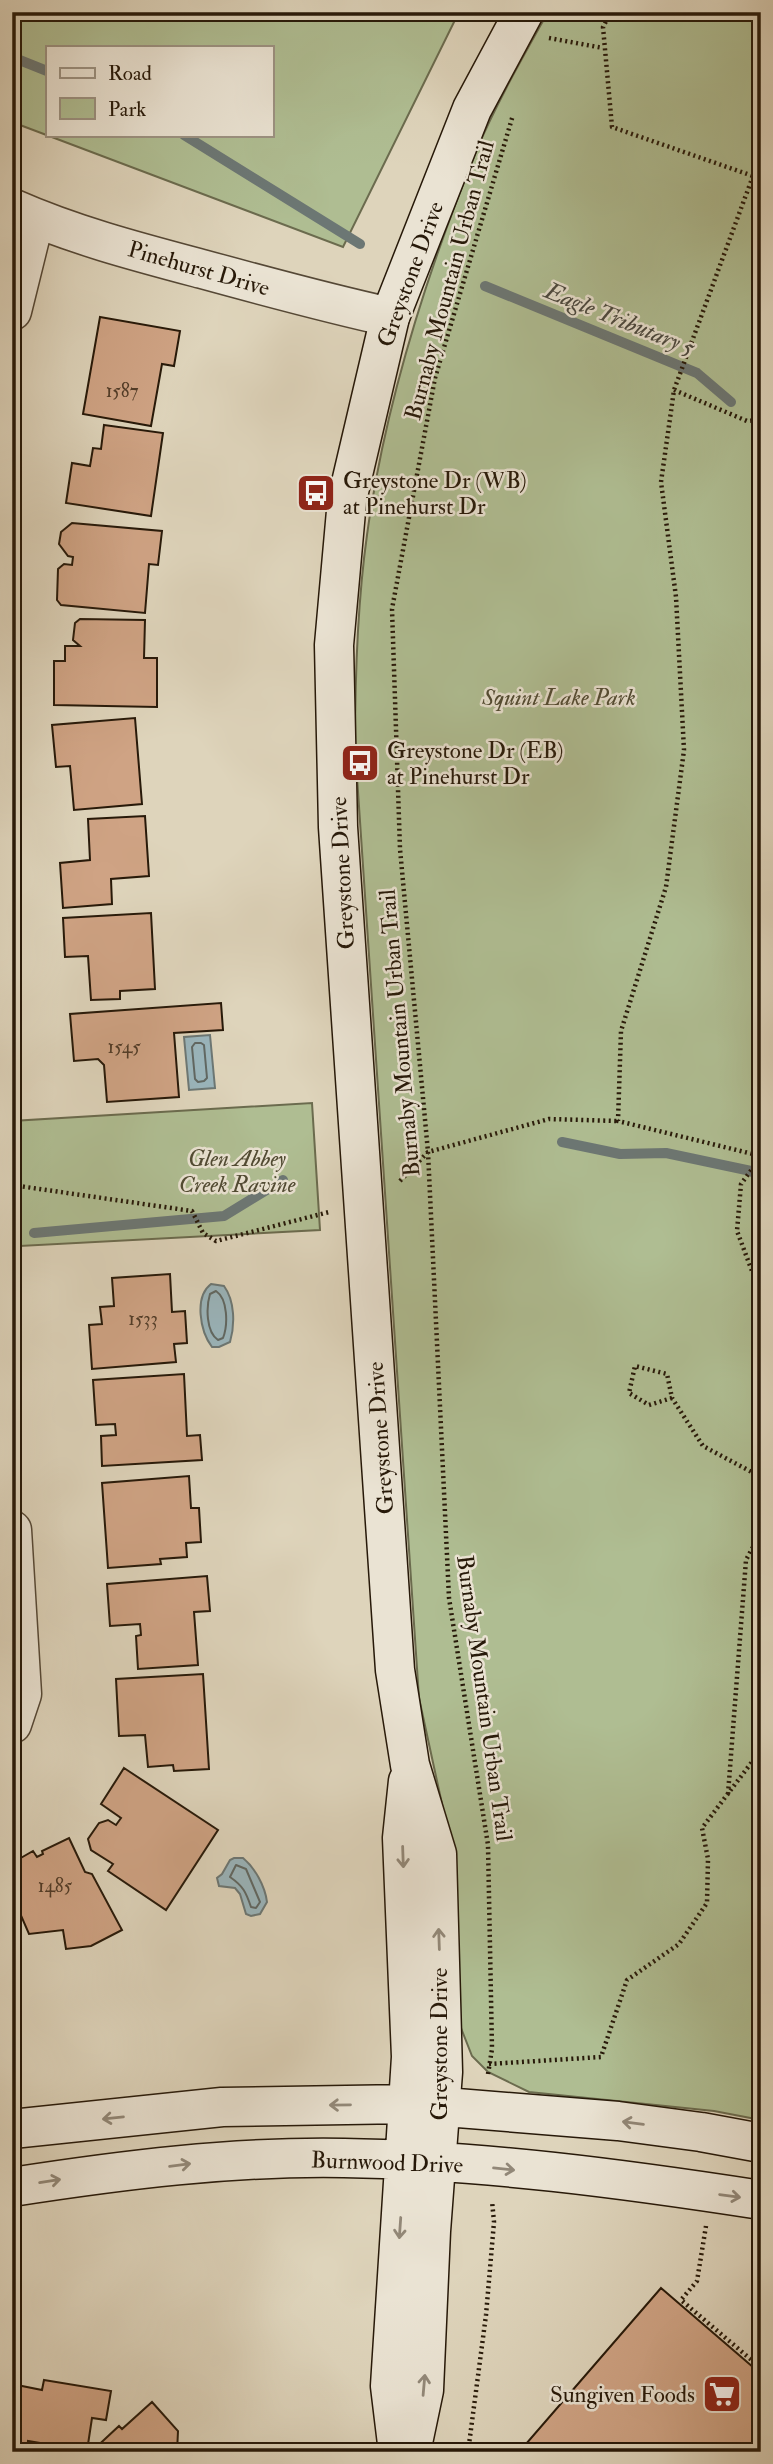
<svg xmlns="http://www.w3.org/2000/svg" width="773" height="2464" viewBox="0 0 773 2464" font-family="'IM FELL Double Pica',serif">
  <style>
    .green { fill: #afbd92; stroke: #6b6b4e; stroke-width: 2; fill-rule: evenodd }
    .water { fill: #9ab5bc; stroke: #6c7774; stroke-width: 2 }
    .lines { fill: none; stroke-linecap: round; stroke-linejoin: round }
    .shore { stroke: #606762; stroke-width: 2 }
    .stream { stroke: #6c7774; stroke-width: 10 }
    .building { fill: #cfa384; stroke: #271909; stroke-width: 2 }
    .street-casing { stroke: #554836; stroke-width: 41 }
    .secondary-casing { stroke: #271909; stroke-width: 41 }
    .path { stroke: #271909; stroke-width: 4.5; stroke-dasharray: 2 3.5; stroke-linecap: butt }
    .street { stroke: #eae3d3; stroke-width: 38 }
    .secondary { stroke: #eae3d3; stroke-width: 38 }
    .oneway { stroke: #928878 }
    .labels { text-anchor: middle; stroke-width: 5; stroke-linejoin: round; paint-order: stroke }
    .number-label { font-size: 19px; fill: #513c28 }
    .street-label { font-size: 23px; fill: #271909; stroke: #eae3d3 }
    .poi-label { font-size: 23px; fill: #271909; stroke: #eae3d3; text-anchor: start }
    .park-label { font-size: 23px; font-style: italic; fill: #504a32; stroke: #eae3d3 }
    .water-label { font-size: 24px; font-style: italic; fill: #4a483f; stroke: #eae3d3 }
  </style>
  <rect width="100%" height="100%" fill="#ded4bb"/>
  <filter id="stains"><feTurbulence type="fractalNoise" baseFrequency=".00286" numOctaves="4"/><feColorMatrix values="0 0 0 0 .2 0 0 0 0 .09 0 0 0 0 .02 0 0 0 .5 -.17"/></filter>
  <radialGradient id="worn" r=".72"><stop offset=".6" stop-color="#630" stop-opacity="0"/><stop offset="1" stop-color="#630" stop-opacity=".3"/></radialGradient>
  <path class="green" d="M12,12H459L343,247L12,122ZM271,47V135H47V47Z
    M548,12H761V2120L714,2111L529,2092L488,2072L472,2056L459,2023L442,1804L419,1698L355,747C355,676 357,606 367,535C385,403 427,272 477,149C497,102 523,57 548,12Z
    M312,1103L320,1230L20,1246L16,1197H12V1121Z"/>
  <path class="water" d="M210,1035L215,1088L189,1090L184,1037Z
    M211,1284L224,1286C235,1301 235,1325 230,1342L219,1347H212C200,1331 194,1297 211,1284Z
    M234,1858H243C255,1868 265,1886 267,1902L260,1914L251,1916L246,1914L240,1894L235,1888L219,1886L217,1878L222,1874L230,1860Z"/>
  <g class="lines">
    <path class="shore" d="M195,1043H201L204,1045L207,1078L204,1081L198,1082L195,1079L192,1047Z
      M216,1291C228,1299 228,1325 223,1338L218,1340C206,1332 206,1307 210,1294Z
      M236,1865L246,1869L260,1902L256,1908L251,1907C246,1892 243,1886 230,1877Z"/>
    <path class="stream" d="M12,57L47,71
      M184,135L360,244
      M485,286L697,373L731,402
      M562,1142L620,1154L666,1153L751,1171L761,1178
      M34,1233L224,1216L283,1180"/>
  </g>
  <path class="building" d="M100,317L180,331L174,366L162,364L151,426L83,414Z
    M104,425L163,433L151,516L66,503L72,463L90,466L93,448L101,449Z
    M72,523L162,531L158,565L149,564L145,613L61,605L57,600L58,569L64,564L72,565L73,557L68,556L59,544L61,532Z
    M80,619L145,620L144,658H157V707L54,705V661H65V646H80L73,640L75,623Z
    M135,718L142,804L74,810L70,766L56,767L52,725Z
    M145,816L149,876L111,879L112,904L63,908L60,863L90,860L88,819Z
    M151,913L155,989L120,991V999L91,1000L88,956L65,957L63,918Z
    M221,1003L223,1030L174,1033L179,1097L107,1102L104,1065L98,1059L74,1061L70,1014Z
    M170,1274L172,1312L185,1311L187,1343L174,1344L176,1362L92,1369L89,1325L102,1324L100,1307L114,1306L112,1278Z
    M184,1374L187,1436L200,1435L202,1460L102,1466L101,1436L116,1435L115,1424L96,1425L93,1380Z
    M189,1476L191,1508H199L201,1542L186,1543L187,1557L160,1559L161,1564L108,1568L102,1483Z
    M207,1576L210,1611L194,1612L198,1665L138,1669L136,1636L141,1635L140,1624L110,1626L107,1584Z
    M203,1674L209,1769L174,1771L173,1765L148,1767L145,1735L119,1736L116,1679Z
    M124,1768L218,1830L166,1910L108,1871L113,1864L91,1850L88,1839L99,1823L108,1820L116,1825L121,1818L101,1804Z
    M69,1838L85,1872L92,1874L122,1930L91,1946L66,1949L63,1930L29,1934L12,1895V1863L33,1851L37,1857L43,1854L42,1851Z
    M661,2288L761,2374V2452H519Z
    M44,2380L111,2391L106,2420L92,2418L87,2451L28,2441L27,2452H12V2384L42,2390Z
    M152,2402L178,2431L177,2452H91L119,2426L122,2429Z"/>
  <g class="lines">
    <g class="street-casing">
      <path id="street" d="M12,208C73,235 138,252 202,269C264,286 326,303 390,317
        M12,311L35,218
        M12,1530L22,1694L12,1724"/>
    </g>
    <g class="secondary-casing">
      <path id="secondary" d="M12,2129L222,2107L408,2104L618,2121L701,2132L761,2143
        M12,2187C122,2170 233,2156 344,2158C482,2160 625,2179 761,2200
        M398,2452L390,2386L411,2057L402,1838L408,1781
        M411,2452L424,2390L431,2231L443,2072L437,1854L410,1765L395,1670L338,827L334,645L347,500L390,317L472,109L524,12"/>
    </g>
    <path class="path" d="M611,12L603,27L612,127L753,176L761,174
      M549,38L603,48
      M753,176L674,390L661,482L676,597L684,750L666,887L621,1031L618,1121L761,1156
      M674,390L747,421L761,420
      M761,1157L741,1184L737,1231L761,1295
      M400,1181L428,1152L549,1119L618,1121
      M12,1185L192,1211L203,1233L216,1241L329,1212
      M672,1398L649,1405L629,1393L635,1366L667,1374L672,1398L703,1446L761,1477
      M728,1794L746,1560L761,1532
      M489,2064L601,2057L627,1980L679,1944L707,1903L708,1859L702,1828L761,1750
      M488,2074L492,2049L488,1845L449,1598L428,1152L400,849L392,609L435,378L513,115
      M706,2226L697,2281L681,2300L761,2368
      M468,2452L486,2315L494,2222L492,2201"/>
    <use href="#street" class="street"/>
    <use href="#secondary" class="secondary"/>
  </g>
  <defs><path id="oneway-shaft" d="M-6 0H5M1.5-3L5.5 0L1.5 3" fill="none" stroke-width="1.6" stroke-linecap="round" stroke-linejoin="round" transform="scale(1.75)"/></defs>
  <g class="oneway">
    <use href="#oneway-shaft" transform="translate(403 1857) rotate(88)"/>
    <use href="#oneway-shaft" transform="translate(439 1939) rotate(-92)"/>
    <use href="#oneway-shaft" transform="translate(340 2105) rotate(179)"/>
    <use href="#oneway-shaft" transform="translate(113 2118) rotate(174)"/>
    <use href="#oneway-shaft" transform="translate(633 2123) rotate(-173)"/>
    <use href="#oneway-shaft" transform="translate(180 2165) rotate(-7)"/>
    <use href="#oneway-shaft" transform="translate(504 2169) rotate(6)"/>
    <use href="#oneway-shaft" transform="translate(50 2181) rotate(-9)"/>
    <use href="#oneway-shaft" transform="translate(730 2196) rotate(8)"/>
    <use href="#oneway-shaft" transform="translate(400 2228) rotate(94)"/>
    <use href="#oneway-shaft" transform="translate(424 2385) rotate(-85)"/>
  </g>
  <defs>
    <g id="bus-square" transform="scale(2.0125)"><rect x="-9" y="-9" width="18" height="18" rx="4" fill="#8f2418" stroke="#eae3d3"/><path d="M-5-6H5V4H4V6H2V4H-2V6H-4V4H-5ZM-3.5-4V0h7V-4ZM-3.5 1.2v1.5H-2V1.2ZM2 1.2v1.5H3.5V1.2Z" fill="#fff"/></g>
    <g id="supermarket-square" transform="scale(2.0125)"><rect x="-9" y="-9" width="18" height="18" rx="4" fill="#8f2418" stroke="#eae3d3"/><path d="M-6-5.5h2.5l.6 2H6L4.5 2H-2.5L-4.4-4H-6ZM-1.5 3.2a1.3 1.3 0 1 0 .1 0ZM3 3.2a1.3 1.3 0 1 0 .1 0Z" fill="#fff"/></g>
  </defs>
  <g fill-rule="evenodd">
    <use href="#bus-square" x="316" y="493"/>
    <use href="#bus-square" x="360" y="763"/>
    <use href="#supermarket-square" x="722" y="2394"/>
  </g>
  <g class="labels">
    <g class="number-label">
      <text x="122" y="397">1587</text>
      <text x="124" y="1053">1545</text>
      <text x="143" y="1325">1533</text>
      <text x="55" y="1892">1485</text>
    </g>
    <g class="street-label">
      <text transform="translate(199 268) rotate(16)" y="8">Pinehurst Drive</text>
      <text transform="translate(410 274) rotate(-70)" y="8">Greystone Drive</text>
      <text transform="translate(449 280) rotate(-75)" y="8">Burnaby Mountain Urban Trail</text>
      <text transform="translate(342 873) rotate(-93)" y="8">Greystone Drive</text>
      <text transform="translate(399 1033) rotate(-95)" y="8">Burnaby Mountain Urban Trail</text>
      <text transform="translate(380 1438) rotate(-94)" y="8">Greystone Drive</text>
      <text transform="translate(485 1698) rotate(82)" y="8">Burnaby Mountain Urban Trail</text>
      <text transform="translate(439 2044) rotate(-90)" y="8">Greystone Drive</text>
      <text transform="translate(387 2162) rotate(2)" y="8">Burnwood Drive</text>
    </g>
    <g class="poi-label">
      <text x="343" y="488">Greystone Dr (WB)<tspan x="343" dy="26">at Pinehurst Dr</tspan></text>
      <text x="387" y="758">Greystone Dr (EB)<tspan x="387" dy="26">at Pinehurst Dr</tspan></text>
      <text x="695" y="2402" text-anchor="end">Sungiven Foods</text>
    </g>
    <g class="park-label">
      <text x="559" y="705">Squint Lake Park</text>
      <text x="237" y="1166">Glen Abbey<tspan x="237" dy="26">Creek Ravine</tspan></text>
    </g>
    <g class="water-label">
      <text transform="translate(620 319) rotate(22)" y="8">Eagle Tributary 5</text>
    </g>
  </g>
  <rect width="773" height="2464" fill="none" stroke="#ded4bb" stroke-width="42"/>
  <rect x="14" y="14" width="745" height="2436" fill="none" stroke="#271909" stroke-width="3.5"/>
  <rect x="21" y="21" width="731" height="2422" fill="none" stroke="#271909" stroke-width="2"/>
  <rect x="46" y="46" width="228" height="91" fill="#eae3d3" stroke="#9c9282" stroke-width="2"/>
  <rect x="60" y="68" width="35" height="10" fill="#eae3d3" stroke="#9c9282" stroke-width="2"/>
  <text x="108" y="80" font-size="21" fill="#271909">Road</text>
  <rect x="60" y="98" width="35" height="21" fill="#afbd92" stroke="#9c9282" stroke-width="2"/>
  <text x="108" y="116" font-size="21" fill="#271909">Park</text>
  <rect width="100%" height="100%" filter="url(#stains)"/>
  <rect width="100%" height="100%" fill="url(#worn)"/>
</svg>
